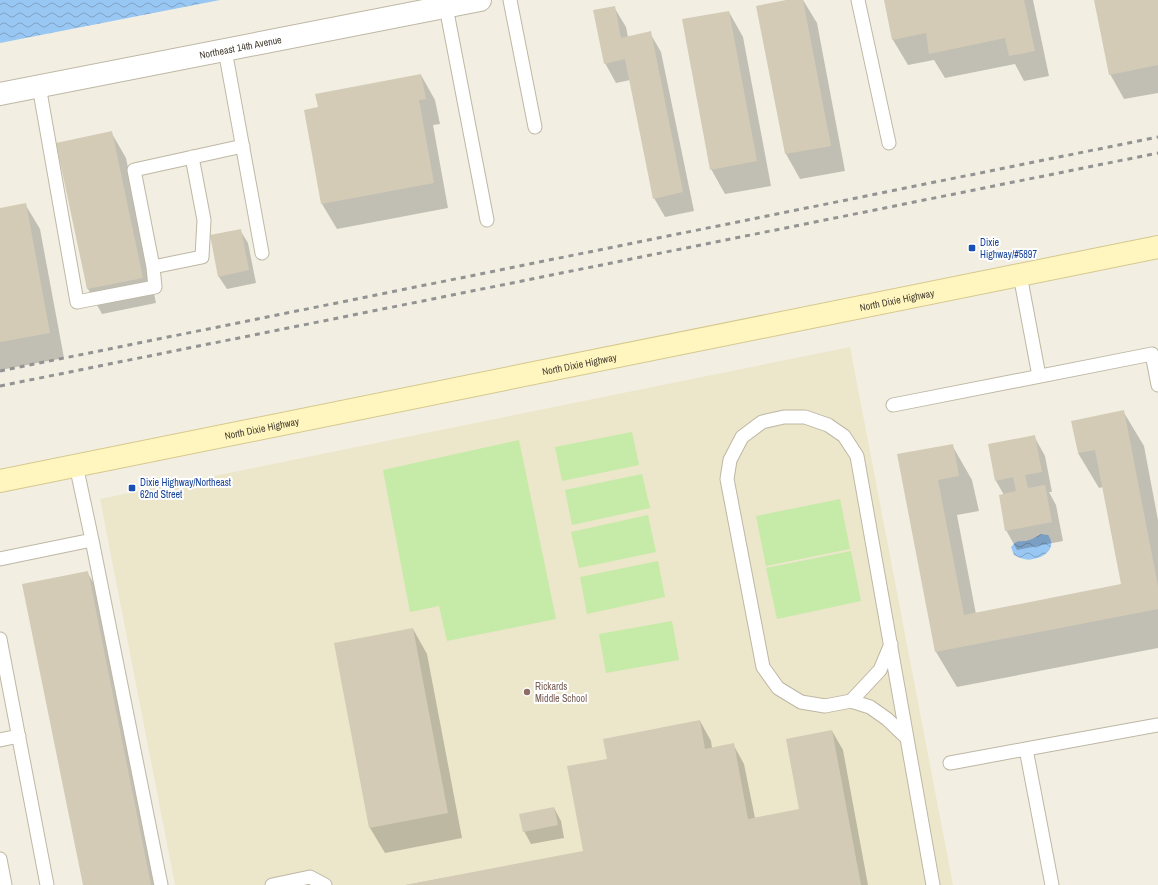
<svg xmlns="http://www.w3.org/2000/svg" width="1158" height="885" viewBox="0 0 1158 885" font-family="'Archivo Narrow',sans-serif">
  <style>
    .education { fill: #ece6ca }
    .pitch { fill: #c6eaa7 }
    .water { fill: url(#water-waves) }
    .shadow { fill: #0003 }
    .building { fill: #d4cbb7 }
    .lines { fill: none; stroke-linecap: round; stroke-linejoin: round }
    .lane-casing { stroke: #beb7a4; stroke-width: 15 }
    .street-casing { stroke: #beb7a4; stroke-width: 24 }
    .secondary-casing { stroke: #d5c88e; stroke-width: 24 }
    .lane { stroke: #fff; stroke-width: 13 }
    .street { stroke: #fff; stroke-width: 22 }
    .secondary { stroke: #fff5bf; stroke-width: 22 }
    .rail { stroke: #939393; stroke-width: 3; stroke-dasharray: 5 5; stroke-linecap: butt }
    .transit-dot { fill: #1a4fb4; stroke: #fff; stroke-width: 1.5 }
    .education-dot { fill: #8d6e63; stroke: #fff; stroke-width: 1.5 }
    .labels { text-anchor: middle; stroke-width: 4; stroke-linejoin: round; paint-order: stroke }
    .street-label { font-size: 10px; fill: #443e32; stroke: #fff }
    .transit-label { font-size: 10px; fill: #164399; stroke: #fff; text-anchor: start }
    .education-label { font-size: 10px; fill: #785e54; stroke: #fff; text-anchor: start }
  </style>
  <defs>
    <pattern id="water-waves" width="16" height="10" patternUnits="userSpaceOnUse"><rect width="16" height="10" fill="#99c7f4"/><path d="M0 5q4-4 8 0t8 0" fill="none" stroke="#7ea3c6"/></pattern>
  </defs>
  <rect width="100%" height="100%" fill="#f2efe2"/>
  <path class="education" d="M850,347L953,885H175L100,499Z"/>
  <path class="pitch" d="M632,432L639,465L562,481L555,447Z
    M519,440L556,619L447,641L439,606L410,612L383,470Z
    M642,474L650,508L572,525L565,490Z
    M840,499L850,549L766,566L756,516Z
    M648,515L656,552L579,568L571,532Z
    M851,551L861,601L777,619L766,568Z
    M658,561L665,597L587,614L580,577Z
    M672,621L679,660L606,673L599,634Z"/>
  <path class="water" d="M0,0H220L0,43Z
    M1041,534L1048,535C1057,547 1046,557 1033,559C1026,561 1020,558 1014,555L1011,547C1018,538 1020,543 1029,540C1033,539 1037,536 1041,534Z"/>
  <path class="shadow" d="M791,0H803L817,23L845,171L800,179L786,154L757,6Z
    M885,0H1033L1049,76L1024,81L1015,64L945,78L934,60L908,65L893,40Z
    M1095,0H1158V93L1124,99L1110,74Z
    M614,7L626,27L628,37L650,33L661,52L694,211L665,217L654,198L630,80L616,83L605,63Z
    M729,12L743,37L771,186L725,194L711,169Z
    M421,75L435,100L440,124L433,125L448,208L337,229L322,204L305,111L319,108Z
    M111,132L126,158L156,303L102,314L88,289L57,144Z
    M25,204L40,229L64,358L0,370V209Z
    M240,230L248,243L256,283L227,289L219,277Z
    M1123,411L1144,446L1158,520V648L957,687L936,652L898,455L952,445L972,480L979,511L957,515L976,614L1122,585L1103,487L1099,488L1078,453Z
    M1034,436L1045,456L1052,492H1049L1056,505L1063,541L1017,550L1006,530L1004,495L996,481Z
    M87,572L102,597L160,885H84Z
    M413,629L427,654L462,838L385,853L370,828Z
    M700,721L711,741L712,748L733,744L744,764L755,818L800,810L832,731L843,750L868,885H406L584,852L608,760Z
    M554,808L561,821L564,838L531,844L524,831Z"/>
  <path class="building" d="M786,0H803L831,146L785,154L756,6Z
    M884,0H1024L1035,51L1009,56L1005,38L929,54L926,33L892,40Z
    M1094,0H1158V65L1109,75Z
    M615,6L621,38L651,31L683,192L653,199L625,59L604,64L593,10Z
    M729,11L757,161L710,170L682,19Z
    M421,74L426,99L419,100L434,183L321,204L304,110L318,107L315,94Z
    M112,131L143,278L87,289L56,143Z
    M26,203L50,333L0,342V208Z
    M241,229L249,270L218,277L210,235Z
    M1124,410L1158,586V609L935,652L897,454L953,444L959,476L938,480L964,615L1121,584L1095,450L1078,453L1071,421Z
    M1035,435L1042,472L1025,475L1028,488L1045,485L1052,522L1005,531L999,495L1016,491L1013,477L995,481L988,444Z
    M88,571L151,885H83L22,584Z
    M413,628L448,813L369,828L334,643Z
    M700,720L705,749L734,743L748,819L799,809L786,739L832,730L861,885H405L583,851L567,766L607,759L603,739Z
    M554,807L558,825L523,832L519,814Z"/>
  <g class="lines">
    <g class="lane-casing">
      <path id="lane" d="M510,0L535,127
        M858,0L889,143
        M446,7L487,220
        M225,50L262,253
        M39,86L77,302L155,287L153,267
        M192,157L204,220L202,257L153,267L134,170L243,146
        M1020,275L1039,376
        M893,405L1152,354L1158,385
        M76,465L92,540L161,885
        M0,559L92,540
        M0,639L47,885
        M851,701L880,670L891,644
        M907,738L887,719L870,707L851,701L825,706L801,702L778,688L763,667L727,479L730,460L742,437L762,422L784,417H805L828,425L844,436L857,456L933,885
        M0,740L19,736
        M950,763L1026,749
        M0,859L5,885
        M272,885L310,877L325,885
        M1052,885L1026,749L1158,725"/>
    </g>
    <g class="street-casing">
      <g id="street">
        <path id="s1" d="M0,94L480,0"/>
      </g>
    </g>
    <g class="secondary-casing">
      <g id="secondary">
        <path id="s2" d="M0,481L1158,247"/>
      </g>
    </g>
    <use href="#lane" class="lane"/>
    <use href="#street" class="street"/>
    <use href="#secondary" class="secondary"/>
    <path class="rail" d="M0,371L1158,137
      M0,386L1158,153"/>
  </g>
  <g class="transit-dot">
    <rect x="968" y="244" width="8" height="8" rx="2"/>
    <rect x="128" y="484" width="8" height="8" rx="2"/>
  </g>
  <circle class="education-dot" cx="527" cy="692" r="4"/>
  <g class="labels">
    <g class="street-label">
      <text dy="4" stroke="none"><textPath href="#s1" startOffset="245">Northeast 14th Avenue</textPath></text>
      <text dy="4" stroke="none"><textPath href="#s2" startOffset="915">North Dixie Highway</textPath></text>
      <text dy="4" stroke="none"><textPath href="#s2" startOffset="591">North Dixie Highway</textPath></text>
      <text dy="4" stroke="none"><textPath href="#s2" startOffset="267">North Dixie Highway</textPath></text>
    </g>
    <g class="transit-label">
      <text x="980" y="246">Dixie<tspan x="980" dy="12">Highway/#5897</tspan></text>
      <text x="140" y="486">Dixie Highway/Northeast<tspan x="140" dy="12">62nd Street</tspan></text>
    </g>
    <g class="education-label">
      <text x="535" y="690">Rickards<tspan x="535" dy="12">Middle School</tspan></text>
    </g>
  </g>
</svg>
